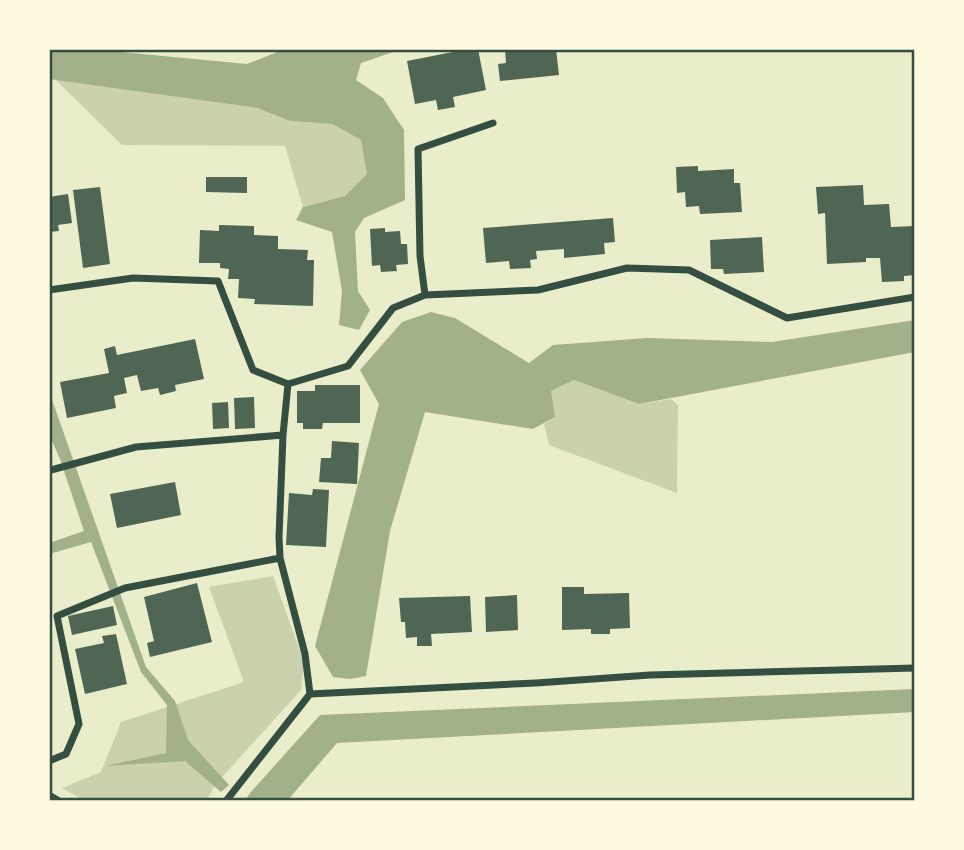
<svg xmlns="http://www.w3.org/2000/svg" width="964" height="850" viewBox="0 0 964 850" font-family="'Source Serif 4',serif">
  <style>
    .green { fill: #cad2ad }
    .water { fill: #a3b18a }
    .building { fill: #4f6655 }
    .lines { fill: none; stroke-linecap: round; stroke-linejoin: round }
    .minor { stroke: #344e41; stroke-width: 7 }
    .neatline { fill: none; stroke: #344e41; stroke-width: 2.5 }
  </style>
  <rect width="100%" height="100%" fill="#e9edc9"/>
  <path class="green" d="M55,79L257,108L290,121L332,124L361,140L368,174L345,196L303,207L285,146L122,145Z
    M574,380L639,404L671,399L678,405L677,493L549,445L544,424L555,417L550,391Z
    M273,576L304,662L301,690L215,785L206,801H85L62,788L101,772L121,722L244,682L209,587Z"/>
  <path class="water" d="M49,49H90L247,64L285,49H402L361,63L356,80L383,98L404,130L405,200L364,218L355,232L358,291L370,310L359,330L339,325L342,291L332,232L296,220L303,207L345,196L367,174L361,140L332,124L290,121L257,108L49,79Z
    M431,312L455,318L529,363L553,345L647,338L772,342L915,320V352L639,404L574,380L551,391L555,417L533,429L425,412L390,531L366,676L350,679L333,677L315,646L379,404L360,370L402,322Z
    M49,391L146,667L175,701L188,740L229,785L221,792L185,761L105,766L166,753L167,705L141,672L91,542L49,554V543L84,531L60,459L49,434Z
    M915,689V712L337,743L287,801H245L250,793L320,715Z"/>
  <path class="building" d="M468,49H478L486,90L453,97L455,107L438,110L436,100L415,104L407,61Z
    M505,49H556L559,75L500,81L498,64L506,63Z
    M698,166V171L734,169V183H740L742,212L700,214L699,206L686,207L685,192L677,193L676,167Z
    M206,177H247V193L206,192Z
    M863,185L864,205L889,204L891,227L915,226V275L904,276V281L882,282L880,258H866V262L827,264L825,213L818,214L816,187Z
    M100,187L110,264L83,268L73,190Z
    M68,194L72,223L58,225L59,231L49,232V197Z
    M613,218L615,242L604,243L605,254L564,258V249L536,251L537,259L530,260L531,268L510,269L509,261L486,263L483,228Z
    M219,225L254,226V235L278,236V249L308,250L307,260H314L313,306L254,304L255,299L238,298L239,279H228L229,269L220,268V263H199L200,230L219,231Z
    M385,228V232L400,231L401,244H407L408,264L396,265L397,271L381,272L380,265L372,266L370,229Z
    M762,237L764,272L724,274L723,269H711L710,240Z
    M195,339L204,379L175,385L176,391L160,395L158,388L141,391L137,375L124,378L127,393L114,396L116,408L67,418L60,382L109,373L104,349L115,346L117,355Z
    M315,385H360V423H323L322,429H303V423H297V391H315Z
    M254,397L255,428L235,429L234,398Z
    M228,402L229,428L213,429L212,403Z
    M332,441L359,443L357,484L319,482L321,458H331Z
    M175,482L181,515L117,528L110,494Z
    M313,489L329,490L326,547L286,545L289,493L312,495Z
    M197,583L212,642L150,657L147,643L154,641L144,597Z
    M562,587H584V594L629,593L630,628L610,629V634H591V629L562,630Z
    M517,595L518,630L486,632L485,597Z
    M470,596L472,632L431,634L432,646H417V637L406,638L405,622H401L399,598Z
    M113,606L117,625L72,635L68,616Z
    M116,634L127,684L85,694L75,649L104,643L102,636Z"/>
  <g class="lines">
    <path class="minor" d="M49,290L133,278L218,281L253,370L288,384L283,435L279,537L280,558L305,654L310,694L226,801
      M425,295L420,256L418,149L493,123
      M288,384L348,366L393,308L425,295L538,290L627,268L689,270L787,318L915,297
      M51,470L136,447L283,435
      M310,694L536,683L650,675L915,668
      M49,761L66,754L79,724L57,616L125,588L280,558
      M49,795L59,801"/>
  </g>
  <rect width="964" height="850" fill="none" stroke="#fefae0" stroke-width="102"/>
  <rect x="51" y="51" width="862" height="748" class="neatline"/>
</svg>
